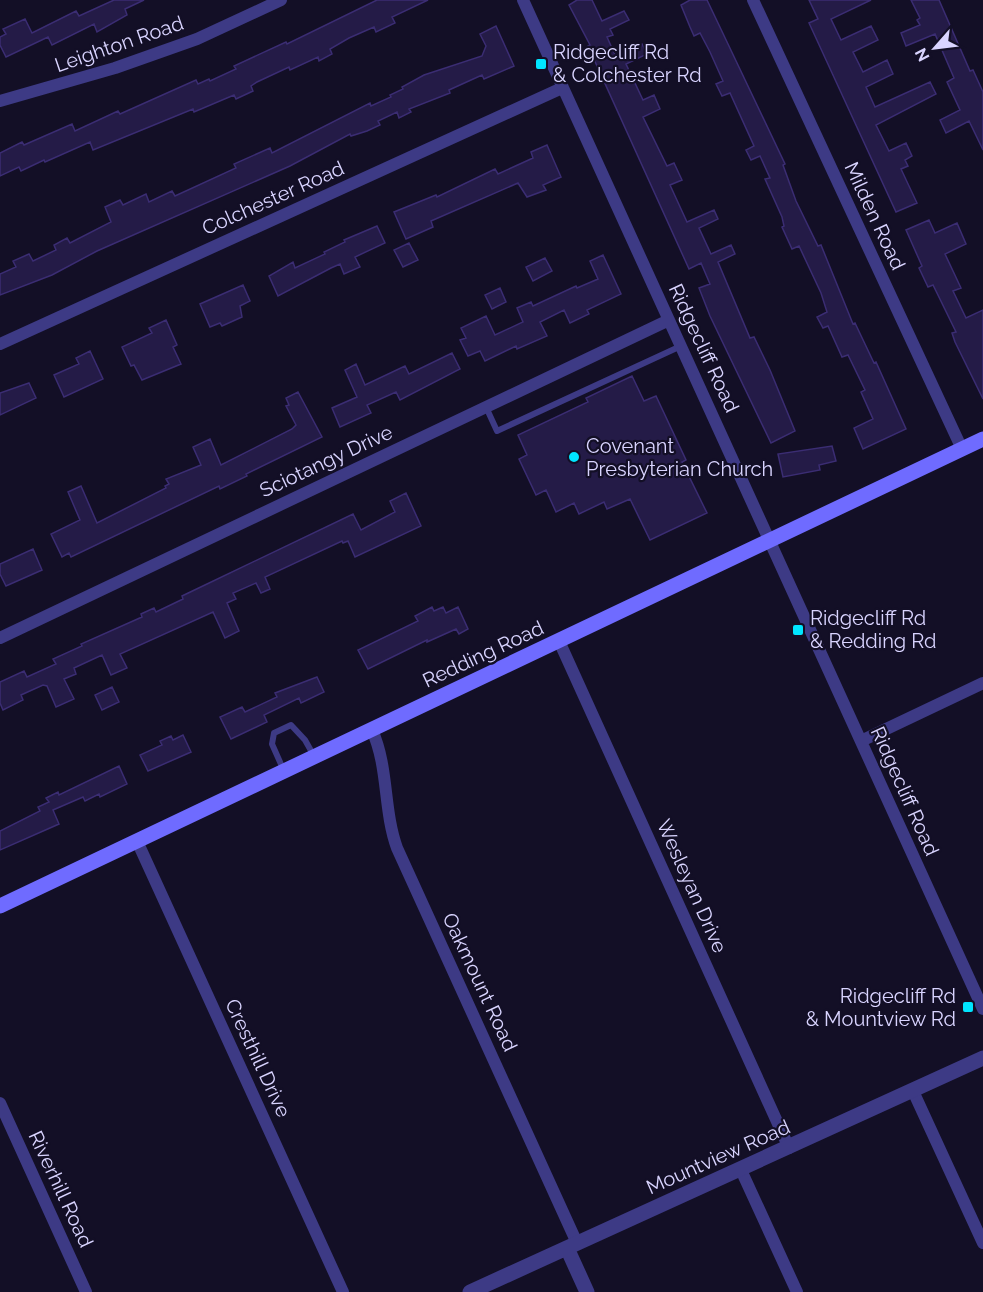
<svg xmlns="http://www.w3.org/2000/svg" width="983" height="1292" viewBox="0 0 983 1292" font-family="Raleway,sans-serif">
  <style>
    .building { fill: #241b47; stroke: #3b2d73; stroke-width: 1.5 }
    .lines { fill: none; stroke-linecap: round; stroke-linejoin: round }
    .service { stroke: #3d3a85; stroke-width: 6 }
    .minor { stroke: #3d3a85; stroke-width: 12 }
    .tertiary { stroke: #3d3a85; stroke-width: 15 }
    .secondary { stroke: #6f6bff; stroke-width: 15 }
    .poi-dot { fill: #00e5ff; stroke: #130f26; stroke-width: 2 }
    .labels { text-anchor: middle; stroke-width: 4.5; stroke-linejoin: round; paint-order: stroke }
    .street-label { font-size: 20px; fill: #d9d4ff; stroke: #130f26 }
    .poi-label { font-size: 20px; fill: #d9d4ff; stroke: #130f26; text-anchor: start }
  </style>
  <rect width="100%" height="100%" fill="#130f26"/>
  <path class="building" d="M114,0H144L125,9L127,15L97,32L94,24L52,45L48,37L6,57L0,45V37L6,34L3,29L25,19L32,33L76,11L79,16Z
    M377,0H428L392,17L395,23L376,32L374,27L349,38L330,49L332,54L319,61L318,57L290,70L289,67L257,82L251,86L253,91L236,99L234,95L194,112L193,109L93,150L90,142L45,162L44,160L21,171L19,167L0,176V153L22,142L24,145L72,124L75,131L118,111L120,114L196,80L198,84L209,79L210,81L236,69L234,66L286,42L287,44Z
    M577,0H592L602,21L624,11L629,20L610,29L613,35L607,37L616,57L642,44L647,54L626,64L643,100L654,95L660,109L643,117L667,166L674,163L682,180L670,185L687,222L714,210L718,219L699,228L711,254L731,245L735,254L718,262L750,338L754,337L770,370L795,431L771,443L710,316L699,288L710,284L701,263L689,269L588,46L590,45L569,5Z
    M690,0H707L718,23L785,164L783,165L796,201L818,246L821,245L853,324L855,323L874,363L876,362L906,429L863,449L854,428L873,419L861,392L865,390L848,355L842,357L828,326L823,328L817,317L827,312L821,293L799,246L792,249L782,227L784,226L782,217L765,179L770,178L760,156L751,160L746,150L754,146L730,93L722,96L716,84L723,81L710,52L700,33L694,36L690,27L681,5Z
    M809,0H871L831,19L841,40L871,26L878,40L853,52L863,72L887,60L893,74L866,87L875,107L930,82L936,94L876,125L889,151L906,143L912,156L905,160L908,166L901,169L917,203L896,212L809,23L818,19Z
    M911,0H939L970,71L973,70L983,92V150L969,121L946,133L940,120L960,110L947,82L954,78L935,34L906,46L901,33L920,25L917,20L920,18Z
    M496,26L514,66L484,79L482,75L449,90L450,93L409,109L411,112L399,118L397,112L378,121L380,125L367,131L351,136L350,134L290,166L97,251L52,275L0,295V274L16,267L13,261L29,254L33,261L56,250L54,245L67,238L70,243L111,222L105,207L120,200L123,205L146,194L149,202L172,191L175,196L236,168L234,164L270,148L272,153L370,103L371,106L391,97L390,95L403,89L402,87L424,75L482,56L486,46L480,34Z
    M547,145L561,177L543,185L546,190L527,197L518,183L431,221L433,227L406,239L394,212L436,195L437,197L495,169L498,174L533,158L531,152Z
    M929,220L935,233L957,223L966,244L945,254L961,288L953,291L966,318L983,310V399L955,342L952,333L956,332L933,285L928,287L919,268L922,266L906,230Z
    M377,226L385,243L355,257L360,267L344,274L340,264L331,268L278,296L269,276L293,262L295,268L325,254L324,252L345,242L344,240Z
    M409,243L418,260L403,267L394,250Z
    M603,255L621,294L587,310L589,314L570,323L564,310L540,322L547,336L517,349L516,346L485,361L480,351L468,356L460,340L466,338L461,328L486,316L495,335L523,322L517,308L531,302L533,306L576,286L577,288L598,279L590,261Z
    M545,258L552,271L533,281L526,267Z
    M243,285L250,301L240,306L242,317L222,326L220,323L210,327L200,304Z
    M500,288L506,302L492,309L485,295Z
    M166,320L177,345L173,347L181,364L142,380L134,365L131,366L122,347L152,333L149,328Z
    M90,351L103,379L64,397L54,375L79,364L76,358Z
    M452,353L460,369L400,400L396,392L367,405L371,413L340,427L332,408L357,397L345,370L356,364L365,385L405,366L409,374Z
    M632,376L644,401L656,396L686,460L682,462L707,513L650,540L630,499L607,509L604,502L579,514L574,503L556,512L546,490L536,495L519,459L527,455L518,435L588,402L586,398Z
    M29,383L36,398L0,415V393Z
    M298,392L322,437L246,474L247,476L220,489L219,486L71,557L69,553L62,557L51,534L80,520L68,492L81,486L97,523L166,488L165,486L169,484L166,479L201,465L193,447L210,439L221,465L292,429L296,425L286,406L289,405L286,398Z
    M832,446L836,461L819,465L820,470L783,477L778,454Z
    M406,493L421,526L355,557L348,541L343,543L342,541L265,577L270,589L261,593L256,583L233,593L236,599L227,603L239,631L225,638L213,612L120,654L127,668L111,675L102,655L74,668L76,674L64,679L74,699L56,707L47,686L43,685L21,695L23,700L3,710L0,703V682L24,671L27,677L56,664L53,659L82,646L81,644L142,617L141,614L154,608L156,612L183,599L182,596L207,584L353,514L361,530L395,512L390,501Z
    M33,549L42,570L6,586L0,574V564Z
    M432,607L434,611L443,607L446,613L458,607L468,629L459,634L456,629L427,642V640L368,669L358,650L418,621L415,616Z
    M317,677L324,692L301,703L299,698L264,715L267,722L231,739L220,717L242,707L245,712L277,697L275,693Z
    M112,687L119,702L102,710L95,695Z
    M183,735L191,752L148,771L140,755L162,745L160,741L171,736L173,740Z
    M119,766L127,784L100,797L99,794L85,801L83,797L53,810L59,824L0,850V831L40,811L38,807L49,802L46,798L58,792L59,795Z"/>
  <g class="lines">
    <path class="service" d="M486,407L497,431L681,346
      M284,771L272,744L274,733L291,725L305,740L314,756"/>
    <path class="minor" d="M523,0L983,1009
      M753,0L962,449
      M0,101L115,68L197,39L281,0
      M0,344L562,88
      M0,638L669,320
      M559,641L789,1148
      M372,730C389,768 383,809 397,848L577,1243
      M861,741L983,683
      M137,841L343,1292
      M913,1091L983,1243
      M0,1103L86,1292
      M741,1170L797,1292"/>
    <path class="tertiary" d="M567,1248L587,1292
      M470,1292L983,1058"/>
    <path class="secondary" d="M0,906L983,439"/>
  </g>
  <g class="poi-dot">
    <rect x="535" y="58" width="12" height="12" rx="3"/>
    <circle cx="574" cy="457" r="6"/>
    <rect x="792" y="624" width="12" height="12" rx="3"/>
    <rect x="962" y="1001" width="12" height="12" rx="3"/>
  </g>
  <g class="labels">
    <g class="street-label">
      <text transform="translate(119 44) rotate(-19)" y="7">Leighton Road</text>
      <text transform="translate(273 198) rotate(-24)" y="7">Colchester Road</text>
      <text transform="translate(875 216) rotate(65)" y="7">Milden Road</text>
      <text transform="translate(704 348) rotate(65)" y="7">Ridgecliff Road</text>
      <text transform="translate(326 461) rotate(-25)" y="7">Sciotangy Drive</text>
      <text transform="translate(483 654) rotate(-25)" y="7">Redding Road</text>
      <text transform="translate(905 791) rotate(66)" y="7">Ridgecliff Road</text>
      <text transform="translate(692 886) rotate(66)" y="7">Wesleyan Drive</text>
      <text transform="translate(480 982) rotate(65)" y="7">Oakmount Road</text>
      <text transform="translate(258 1058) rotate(65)" y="7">Cresthill Drive</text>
      <text transform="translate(718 1157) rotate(-24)" y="7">Mountview Road</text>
      <text transform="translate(61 1189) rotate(65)" y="7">Riverhill Road</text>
    </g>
    <g class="poi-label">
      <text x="553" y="59">Ridgecliff Rd<tspan x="553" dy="23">&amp; Colchester Rd</tspan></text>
      <text x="586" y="453">Covenant<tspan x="586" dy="23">Presbyterian Church</tspan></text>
      <text x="810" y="625">Ridgecliff Rd<tspan x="810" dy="23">&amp; Redding Rd</tspan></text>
      <text x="956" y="1003" text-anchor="end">Ridgecliff Rd<tspan x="956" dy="23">&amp; Mountview Rd</tspan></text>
    </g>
  </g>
  <g transform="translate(935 48) rotate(242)" stroke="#130f26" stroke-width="4.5" paint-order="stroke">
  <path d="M0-4.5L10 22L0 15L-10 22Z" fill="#d9d4ff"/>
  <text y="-9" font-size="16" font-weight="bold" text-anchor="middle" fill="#d9d4ff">N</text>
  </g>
</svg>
